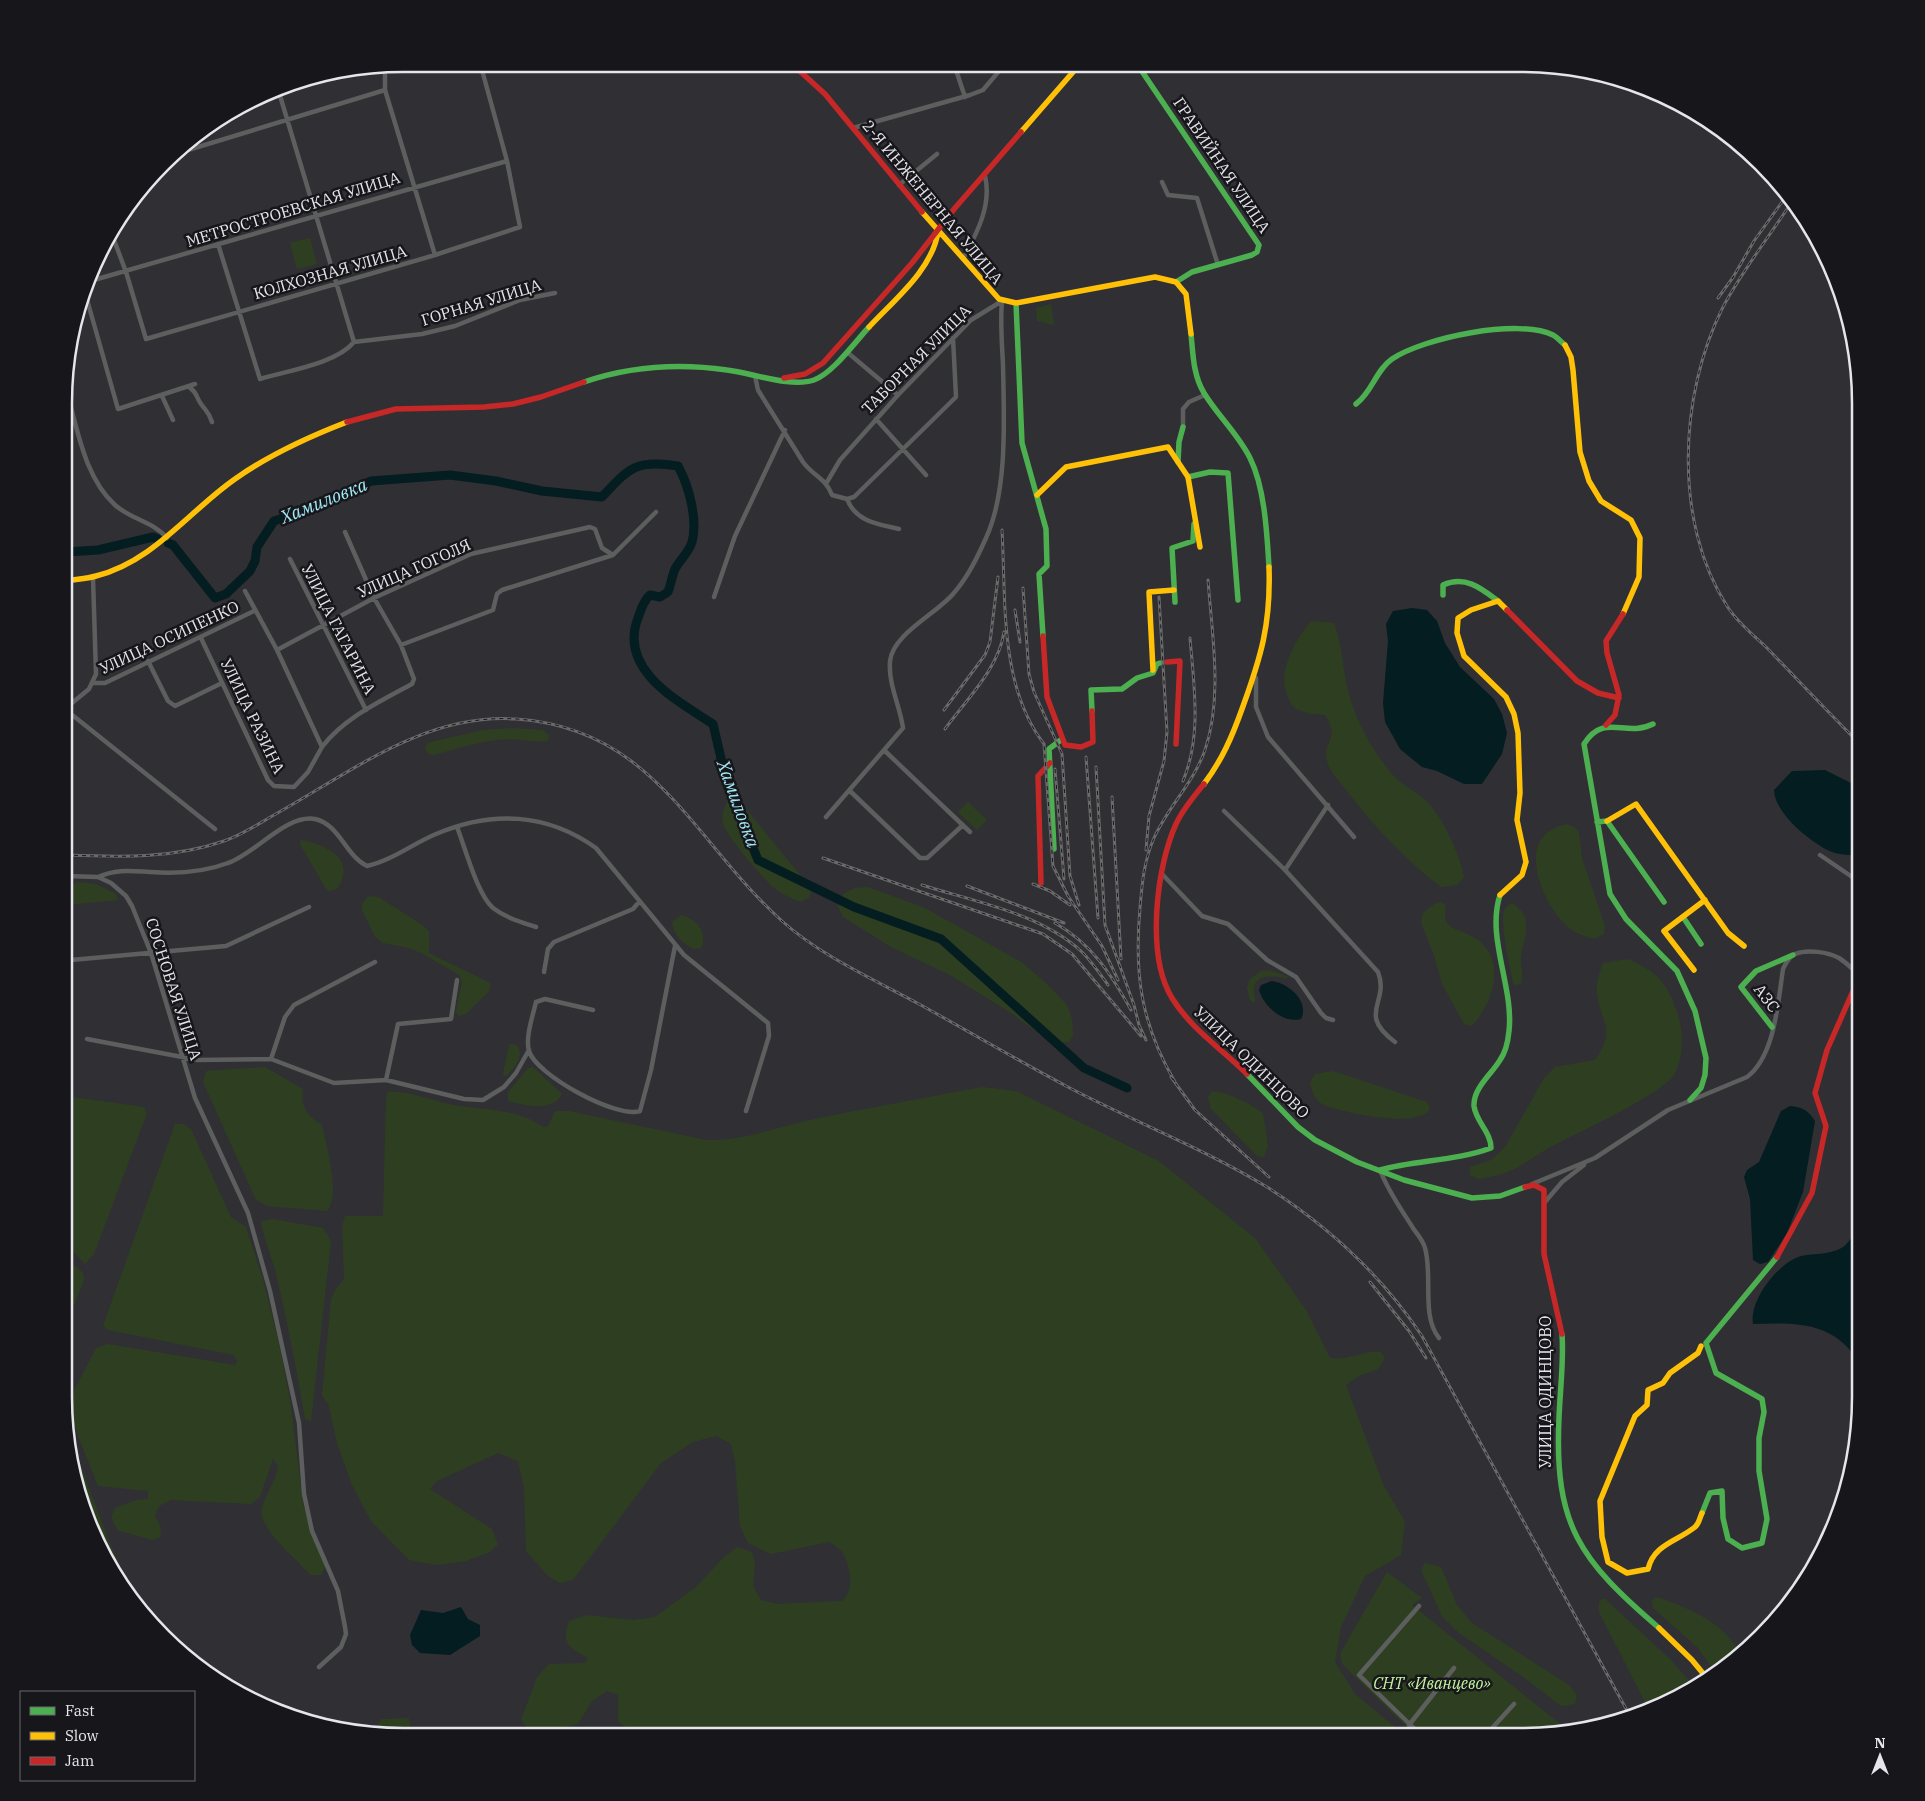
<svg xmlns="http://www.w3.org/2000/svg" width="1925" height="1801" viewBox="0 0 1925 1801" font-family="'IBM Plex Serif',serif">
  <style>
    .green { fill: #2e3f21 }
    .water { fill: #041d21 }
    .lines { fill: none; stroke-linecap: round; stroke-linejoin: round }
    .river { stroke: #041d21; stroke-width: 9 }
    .street { stroke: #5d5e5e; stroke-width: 4.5 }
    .fast { stroke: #4caf50; stroke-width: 5.5 }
    .slow { stroke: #ffc107; stroke-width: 5.5 }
    .jam { stroke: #c62828; stroke-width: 5.5 }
    .rail-casing { stroke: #6a6a6b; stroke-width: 3 }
    .rail { stroke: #17161a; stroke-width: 1; stroke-dasharray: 4; stroke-linecap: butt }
    .labels { text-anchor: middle; stroke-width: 5; stroke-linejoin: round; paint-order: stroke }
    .street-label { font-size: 16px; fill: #e6e5eb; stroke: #17161a }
    .park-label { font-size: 16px; font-style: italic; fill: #c3f69f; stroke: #17161a }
    .water-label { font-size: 18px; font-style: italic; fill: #a1ebf8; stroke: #17161a }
    .rim { fill: none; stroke: #e6e5eb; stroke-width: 2.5 }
  </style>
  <rect width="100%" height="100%" fill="#302f34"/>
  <path class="green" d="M310,238L317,264L297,269L290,243Z
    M1051,304L1054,325L1037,321L1036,308Z
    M1311,621L1334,623C1342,644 1342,664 1347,686C1354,718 1371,749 1392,774C1400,784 1415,791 1425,800C1441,813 1461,857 1464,877L1457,885L1441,887C1404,859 1372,824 1343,786C1338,780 1331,772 1328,764C1320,741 1342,740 1325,715C1315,714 1305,714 1295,708C1292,706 1290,703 1289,699C1275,674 1295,641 1311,621Z
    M511,728L543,730L549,735L548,741C535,743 523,739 510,739C483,740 459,748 434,755L428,754L425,749L427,743L482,730Z
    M738,799L800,875L811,892L809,898L800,902C790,898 782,894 773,887C764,880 726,835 723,824C721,816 724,808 727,802Z
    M968,802L987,820L977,830L958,812Z
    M1567,824L1575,827L1579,833L1582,858L1605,926L1604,934L1594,939C1581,935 1569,931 1561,920C1537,892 1517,833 1567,824Z
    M301,840C327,845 357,859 337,889L329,891L325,887L300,844Z
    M77,882L96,884L116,894L118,900L66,905V896L70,895L73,885Z
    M868,887L925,908L1023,963L1050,987L1067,1005L1072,1019L1073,1036L1069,1042L1052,1043L1011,1013L950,975L891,947L843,917L838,907L843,894L855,888Z
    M373,896L380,898L424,926L429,932V953L490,983L489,991L466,1014L459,1016L456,1012L462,981L459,975L421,953L409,948L383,943L375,937L362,910V904L367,897Z
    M1441,902L1445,905C1447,911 1443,918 1447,923C1454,931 1467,932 1475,938C1508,959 1493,1002 1472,1026L1464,1024L1442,984L1434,955L1421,923L1423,913L1434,904Z
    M1512,903C1535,918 1524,934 1521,957C1520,966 1524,974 1521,984L1514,985C1510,971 1500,923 1504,911C1505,906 1508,905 1512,903Z
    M681,915C695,918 709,932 701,948L694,949C682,943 674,936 672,922Z
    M1628,959C1657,973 1665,979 1676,1009C1683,1028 1685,1054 1675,1073C1665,1093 1581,1131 1558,1143C1540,1152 1523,1166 1505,1173C1496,1176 1487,1177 1479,1179L1470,1175V1167L1491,1160L1505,1147L1544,1078L1555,1067L1595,1060C1617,1028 1601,1025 1597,993C1596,982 1599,973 1603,963Z
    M1269,970L1289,977L1287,978C1276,977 1258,972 1254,987C1253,992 1256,998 1255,1003L1250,1000L1247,988L1250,979L1261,971Z
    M1861,1002V1043L1850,1007Z
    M509,1044L517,1045C525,1056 514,1068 507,1076L503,1075Z
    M265,1067L303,1089C300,1105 307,1117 322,1125C326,1144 341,1196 327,1211L267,1206L256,1200L203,1082L206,1071Z
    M533,1067L562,1094C552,1113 524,1105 508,1101V1092L528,1068Z
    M1333,1071L1427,1102L1430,1109C1417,1129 1344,1113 1324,1105C1315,1101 1312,1092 1310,1083L1315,1074Z
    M982,1087L1016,1091L1159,1161L1255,1238L1306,1310L1330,1358C1350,1361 1363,1350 1381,1352L1385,1358L1378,1369L1359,1376L1346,1385L1383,1484L1405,1522L1401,1555L1365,1576L1341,1627L1335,1662L1355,1694L1407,1737H641L618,1722V1695L607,1691L592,1701L578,1724L545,1732H530L521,1720L537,1677L549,1664L585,1663L588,1658C569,1647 561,1646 569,1621L587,1615L633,1620L655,1617L696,1587L724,1557L737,1547L752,1552L755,1562L753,1586L761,1600L777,1604L842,1601C854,1590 851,1570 844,1555C842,1550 834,1545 829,1542L771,1554L748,1543L740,1526L735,1461L731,1444L716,1436L693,1442L661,1463L573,1580L560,1583L548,1576L526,1551L524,1488L518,1461L498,1453L437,1481L430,1489L492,1529L498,1544L490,1552L466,1561L437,1565L409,1560L371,1521L352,1485L337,1443L329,1406L322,1395L331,1299L337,1287L344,1280L342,1226L345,1216H383L386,1098L388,1092C408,1090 430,1100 449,1104C479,1111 517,1107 543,1127L548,1126L555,1111H569L706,1140C743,1141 774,1128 810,1120C867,1108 925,1098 982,1087Z
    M1212,1091C1228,1092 1250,1104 1263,1113L1268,1146L1264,1157L1257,1156L1211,1109L1208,1097Z
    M65,1096L144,1107L147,1113L94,1254L85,1264L65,1243Z
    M175,1124H183L191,1129L231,1217L246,1227L263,1279L281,1353L291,1406L303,1504L311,1529L327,1563L321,1575H310C297,1558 257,1529 262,1508C266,1492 276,1482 278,1466L273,1459L260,1497L251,1504L171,1500L159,1506L155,1516L160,1525L161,1537L152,1540L117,1530L111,1517L115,1508L136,1500L148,1499V1491L98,1486L66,1406L96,1348L108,1344L235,1365L237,1361L234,1355L108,1330L103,1326Z
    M273,1219L323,1228L331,1241L311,1421L305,1419C297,1370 287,1321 276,1273C271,1255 264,1239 261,1221Z
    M65,1263L76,1266L83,1273L84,1280L65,1328Z
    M67,1429L110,1544L118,1562L116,1569L90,1527Z
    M1425,1563L1441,1567L1457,1605L1472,1623L1569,1685L1577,1695L1575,1704L1561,1706L1526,1679L1459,1633L1442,1616L1421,1570Z
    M1387,1572L1422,1598L1412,1605L1569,1731L1543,1737H1417L1342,1664L1340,1654Z
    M1654,1598H1661C1697,1613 1720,1620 1742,1655L1715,1672L1698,1648L1653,1608L1652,1601Z
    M1601,1599H1605L1671,1660L1693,1685L1650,1712L1599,1612V1603Z
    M409,1718L412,1737L355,1731L375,1729L382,1719Z"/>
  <path class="water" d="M1412,608L1427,610L1437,621L1445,643L1460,667L1494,699L1502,714L1507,733L1502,754L1482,784H1464L1437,771L1422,767L1400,749L1385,722L1383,703L1388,641L1386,624L1393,611Z
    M1825,770L1861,788V858L1859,856C1851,855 1840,855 1832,852C1812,844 1774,813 1774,790L1792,771Z
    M1272,981C1288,983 1310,1001 1301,1019C1282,1024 1264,1006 1259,990L1261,985Z
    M1790,1106C1802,1107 1808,1110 1815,1121L1803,1192L1787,1233L1768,1262L1760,1264L1753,1260L1750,1199L1744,1177L1747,1170L1759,1162L1781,1111Z
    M1861,1227V1387L1852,1375L1857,1359C1831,1321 1795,1323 1753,1324C1749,1300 1778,1263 1801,1256C1814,1253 1832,1255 1843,1247C1850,1242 1854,1233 1861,1227Z
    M461,1607L468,1619L480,1625V1636L450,1655L420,1653L412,1645L410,1635L421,1610L443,1613Z"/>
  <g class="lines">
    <path class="river" d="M168,543L173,545L215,598L226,594L250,571L255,561L257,547L274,521L328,503L371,481L450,475L496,481L542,491L602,497C629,468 636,459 678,466C689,486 698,520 692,542C689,552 680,560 675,569C672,576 671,584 668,592L660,597L650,595C643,601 641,610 638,618C618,670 678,701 713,724L727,784L758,860L854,907L941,939L1084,1068L1127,1088
      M66,552L98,550L153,537L158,539"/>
    <path class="street" d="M954,64L965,97
      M385,67V90L435,255
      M278,89L354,342
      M853,128L970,95L983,90L1005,64
      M175,154L385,90
      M1162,182L1168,195L1197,198L1218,265
      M899,185L937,154
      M111,232L126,272L146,339L435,255L520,227L507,161L482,70L485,64
      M218,244L260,379C286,371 336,364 354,342
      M963,259C977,233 992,205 985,176
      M87,282L507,161
      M84,289L118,409L195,384
      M354,342L422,334L455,326L520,300L555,293
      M847,352L898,395
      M755,376L758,390L803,462C814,477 825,477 832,495L847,499C856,522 878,524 899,529
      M189,387C197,392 196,397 201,404C206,411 209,412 212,422
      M67,393C78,431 85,478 115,505C130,519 154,522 167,538
      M162,396L173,420
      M876,419L926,475
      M1183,427V409L1189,402L1205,395
      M827,482L840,460L898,395L971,320L1002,301
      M847,499L854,497L956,397L953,338
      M290,559L366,710
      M714,597L735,536L785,430
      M201,638L268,780L274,786L294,787L308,772L322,747L277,650L245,591
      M401,645L493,610L497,594L502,590L613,555L656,512
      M277,650L374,598L471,554L590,527L595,529L602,548L613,555
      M148,661L168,701L175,706L222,683
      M1256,678V707L1268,737L1354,837
      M94,683H105L254,611
      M66,708L89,689L96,674L93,578
      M66,710L215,829
      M322,747C344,718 381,701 412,684L414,679L401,645L374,598L345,532
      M885,751L970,832
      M850,791L920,858H927L963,825
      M1224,811L1285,870L1378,972C1390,1003 1356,1013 1395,1042
      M826,817L903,728C900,706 888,684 890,661C893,634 936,614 953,594C968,577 977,558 986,538C1008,490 1004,418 1003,365C1002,344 1000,322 1002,301
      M457,827C465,847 477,894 493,908C506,918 521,922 536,927
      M1820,855L1861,883
      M1285,870L1328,805
      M1163,875L1202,916L1228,924L1267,960L1296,977L1321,1013L1326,1018L1333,1020
      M66,876L98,877L111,883L126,896L132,906L151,953L195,1098L248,1213L270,1291L299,1423L304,1494L312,1531L338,1591L345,1627L346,1634L341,1647L319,1667
      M98,877C117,869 130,871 150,872C175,874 204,872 228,863C255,854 286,814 315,819C339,824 346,856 367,866C391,861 414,843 436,834C492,810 547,813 596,848L684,955L768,1023L769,1036L746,1111
      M71,960L226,946L309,907
      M544,972L548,949L554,942L633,909L639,902
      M593,1010L545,999L536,1002C533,1015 525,1038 529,1051C536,1075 617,1119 640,1111L651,1070L675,946
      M87,1039L198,1060L271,1059L334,1083L386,1080L464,1099L483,1100L504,1087L516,1073L529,1050
      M271,1059L285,1017L294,1005L375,962
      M386,1080L398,1024L451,1019L457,980
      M1380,1170C1388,1191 1401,1209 1413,1228C1417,1234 1423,1240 1425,1248C1433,1275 1421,1316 1439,1338
      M1532,1184L1595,1158L1668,1110L1747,1077C1775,1056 1778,1002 1783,969C1786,963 1789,956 1795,954C1807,949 1828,952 1839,958C1847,963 1853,970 1861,976
      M1545,1202L1562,1182L1584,1165
      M1419,1606L1359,1675L1423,1737
      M1409,1725L1454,1668
      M1484,1737L1514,1704"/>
    <path class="fast" d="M1137,64L1259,245L1257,252L1252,255L1192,272L1176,282
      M1016,303L1022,443L1046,529L1047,566L1039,574L1043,636
      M1191,334C1193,353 1193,375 1204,393C1218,416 1238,434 1250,458C1265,488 1267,535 1269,567
      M584,382C631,366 678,363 727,370C752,373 791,388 814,380C833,373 855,342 869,327
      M1356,404C1372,392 1376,370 1392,359C1423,338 1518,318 1553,335C1557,337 1561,342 1565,345
      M1178,462L1179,442L1183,427
      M1188,477L1210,472L1228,473L1238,600
      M1443,595V585C1465,575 1481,588 1498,601
      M1175,602L1172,548L1193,541L1194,524
      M1092,711L1091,690L1122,689L1137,678L1153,673L1157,664L1160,663
      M1653,724C1625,738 1604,712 1584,744L1610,894L1626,919L1677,971L1695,1011L1706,1058L1705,1075L1701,1088L1690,1100
      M1597,822L1607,821L1664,902
      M1054,849L1049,749L1062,739
      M1683,917L1701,944
      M1772,1027L1741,987L1756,971L1793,955
      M1247,1074L1298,1127L1315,1140L1357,1162L1404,1180L1472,1198L1500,1196L1525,1187
      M1380,1170C1416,1160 1456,1161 1491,1148C1491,1132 1476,1122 1474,1106C1473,1088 1492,1074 1500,1060C1506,1052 1508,1041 1509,1031C1514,987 1486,938 1500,895
      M1562,1334C1564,1362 1560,1390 1559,1418C1554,1526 1580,1560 1659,1628
      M1702,1513L1710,1493L1722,1491L1723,1518L1728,1539L1742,1548L1762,1543L1767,1519L1759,1471V1438L1764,1412L1762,1399L1716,1373L1706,1343L1777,1257"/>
    <path class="slow" d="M1021,132L1080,64
      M922,212L999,299L1016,303L1155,277L1176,282L1186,294L1191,334
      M869,327C894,300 932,270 938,232
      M1565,345L1571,357L1573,370L1580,452L1589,481L1601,501L1631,520L1640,538L1639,577L1623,614
      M1037,495L1066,467L1168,447L1188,477L1200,547
      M66,581C76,579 86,579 96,576C153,562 189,511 235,479C269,455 308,437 347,422
      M1153,670L1149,592L1174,590
      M1204,784C1222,760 1232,737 1242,709C1261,657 1271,624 1269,567
      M1607,821L1636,804L1728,933L1744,946
      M1500,895L1522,875L1526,862L1517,820L1520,793L1518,733L1514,714L1506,697L1464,656L1457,633L1458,618L1471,610L1498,601L1507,610
      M1694,970L1664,931L1705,900
      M1701,1346L1698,1353L1670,1373L1663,1383L1648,1390L1647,1405L1635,1416L1600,1501L1602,1537L1608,1562L1627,1573L1648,1569C1654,1544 1678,1541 1695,1527C1699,1524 1700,1517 1702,1513
      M1659,1628L1692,1660L1706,1677"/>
    <path class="jam" d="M792,64L825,94L922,212
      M784,378L805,374L823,363L912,263L955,208L1021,132
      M347,422L396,409L484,407L513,404L541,397L584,382
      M1507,610L1577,681L1598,693L1619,698
      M1043,636L1047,697L1065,745L1081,747L1093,742L1092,711
      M1167,662L1180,661L1176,744
      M1606,725L1615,715L1619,695L1607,653L1606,641L1623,614
      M1204,784C1194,796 1183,809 1176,824C1156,868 1146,956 1172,998C1191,1029 1222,1049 1247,1074
      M1041,883L1038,776L1050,763
      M1525,1187L1534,1185L1544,1190V1254L1562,1334
      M1777,1257L1812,1193L1826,1126L1815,1093L1827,1050L1853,991"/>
    <g class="rail-casing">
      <path id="rail" d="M1791,203C1769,237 1742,271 1723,307C1679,394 1673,522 1727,606C1736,621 1753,635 1766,647C1798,680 1829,713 1861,745
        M1732,279L1754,241L1787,195
        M1718,298L1734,276
        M1002,530C1006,599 999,686 1044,744L1053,866L1068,896L1102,946L1118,980
        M1023,588L1029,674L1034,692L1062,754L1070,876L1079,905
        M1015,610L1020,642
        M944,710L985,655L990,642L998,577
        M945,729C966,700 999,668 1004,632
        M1086,757L1098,918
        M1096,767L1105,925L1134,1005L1139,1025L1146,1040
        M1055,769L1064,879
        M1183,781C1202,735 1194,687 1190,638
        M1112,797L1121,959
        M1146,850L1149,816L1164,761L1167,732L1159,597
        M66,855C120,857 172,859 224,841C242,835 258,824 274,815C350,773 424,713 516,719C654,728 693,841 782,921C821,956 873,979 919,1004C968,1031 1017,1060 1066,1086C1132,1121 1203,1148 1267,1187C1328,1226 1382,1276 1422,1336L1630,1716
        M823,858L1043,934L1072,954L1141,1036
        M1033,884L1050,891L1070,905
        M922,885C975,902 1040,913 1082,952C1092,962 1100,974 1108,985
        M967,886L1064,923
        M1055,923C1092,944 1111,974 1131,1010
        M1171,1077L1195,1110L1269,1177
        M1175,1082C1141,1024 1134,974 1140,908C1142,883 1144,861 1154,838C1168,807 1194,782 1205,750C1223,697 1212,635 1208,580
        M1370,1282L1409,1331L1426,1358"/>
    </g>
    <use href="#rail" class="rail"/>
  </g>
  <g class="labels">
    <g class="street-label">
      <text transform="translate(1222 165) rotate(56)" y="6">ГРАВИЙНАЯ УЛИЦА</text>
      <text transform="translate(933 202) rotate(50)" y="6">2-Я ИНЖЕНЕРНАЯ УЛИЦА</text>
      <text transform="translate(293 209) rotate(-17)" y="6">МЕТРОСТРОЕВСКАЯ УЛИЦА</text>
      <text transform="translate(330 272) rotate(-16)" y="6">КОЛХОЗНАЯ УЛИЦА</text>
      <text transform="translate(481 302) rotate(-17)" y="6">ГОРНАЯ УЛИЦА</text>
      <text transform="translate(916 359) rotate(-45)" y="6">ТАБОРНАЯ УЛИЦА</text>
      <text transform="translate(414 568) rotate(-24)" y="6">УЛИЦА ГОГОЛЯ</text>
      <text transform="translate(339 629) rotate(63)" y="6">УЛИЦА ГАГАРИНА</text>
      <text transform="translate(169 637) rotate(-25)" y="6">УЛИЦА ОСИПЕНКО</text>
      <text transform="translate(253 716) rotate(64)" y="6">УЛИЦА РАЗИНА</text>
      <text transform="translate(174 989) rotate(72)" y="6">СОСНОВАЯ УЛИЦА</text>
      <text transform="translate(1767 998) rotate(53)" y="6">АЗС</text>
      <text transform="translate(1252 1062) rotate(44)" y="6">УЛИЦА ОДИНЦОВО</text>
      <text transform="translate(1545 1392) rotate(-90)" y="6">УЛИЦА ОДИНЦОВО</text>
    </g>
    <g class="park-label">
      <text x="1432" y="1689">СНТ «Иванцево»</text>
    </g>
    <g class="water-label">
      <text transform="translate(324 501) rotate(-22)" y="6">Хамиловка</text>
      <text transform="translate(738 804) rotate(70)" y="6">Хамиловка</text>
    </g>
  </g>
  <path d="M0 0H1925V1801H0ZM403 72H1521A331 331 0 0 1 1852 403V1397A331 331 0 0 1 1521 1728H403A331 331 0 0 1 72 1397V403A331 331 0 0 1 403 72Z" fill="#17161a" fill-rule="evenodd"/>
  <path class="rim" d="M403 72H1521A331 331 0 0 1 1852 403V1397A331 331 0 0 1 1521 1728H403A331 331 0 0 1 72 1397V403A331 331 0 0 1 403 72Z"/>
  <rect x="20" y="1691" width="175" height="90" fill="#17161a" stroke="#6a696e"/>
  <rect x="30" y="1707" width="25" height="8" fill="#4caf50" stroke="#6a696e"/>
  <text x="65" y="1716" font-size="15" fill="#e6e5eb">Fast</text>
  <rect x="30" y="1732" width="25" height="8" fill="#ffc107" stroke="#6a696e"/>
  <text x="65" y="1741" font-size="15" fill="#e6e5eb">Slow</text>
  <rect x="30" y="1757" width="25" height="8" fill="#c62828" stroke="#6a696e"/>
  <text x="65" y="1766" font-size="15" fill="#e6e5eb">Jam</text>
  <g transform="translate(1880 1756)" stroke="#17161a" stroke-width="4" paint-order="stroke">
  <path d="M0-4L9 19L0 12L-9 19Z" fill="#e6e5eb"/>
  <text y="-8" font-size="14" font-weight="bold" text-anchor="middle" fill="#e6e5eb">N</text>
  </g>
</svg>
